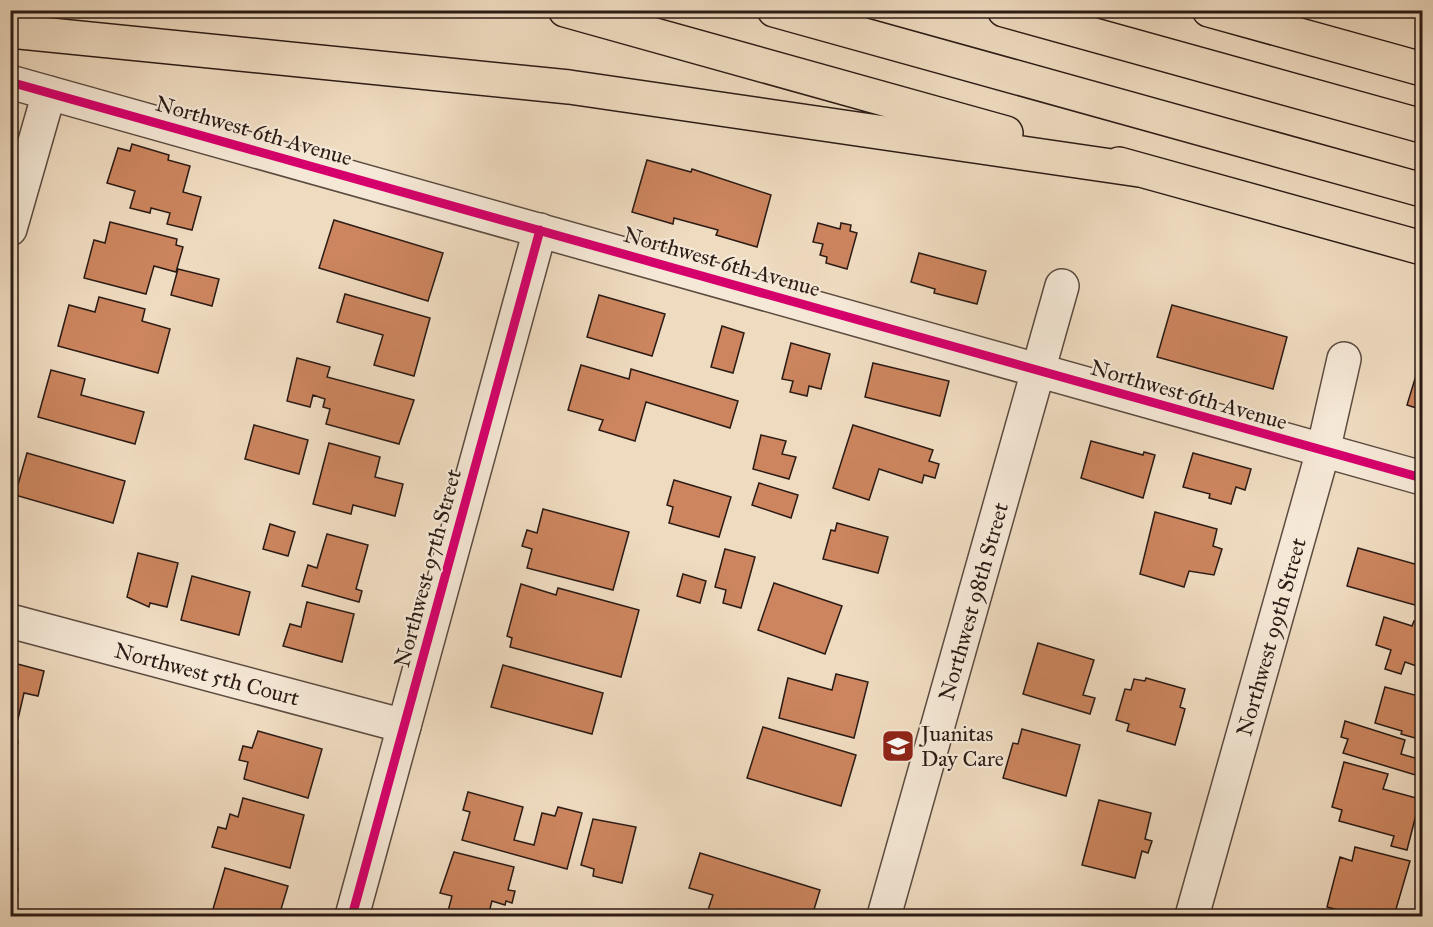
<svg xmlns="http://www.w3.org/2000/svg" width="1433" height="927" viewBox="0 0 1433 927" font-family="'IM FELL Great Primer',serif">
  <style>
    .building { fill: #cc855e; stroke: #2b1b15; stroke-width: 1.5 }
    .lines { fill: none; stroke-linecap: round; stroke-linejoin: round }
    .minor-casing { stroke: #5c4b40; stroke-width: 36 }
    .motorway-casing { stroke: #2b1b15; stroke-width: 36 }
    .minor { stroke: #f5e8d6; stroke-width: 33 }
    .motorway { stroke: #efdbc0; stroke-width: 33 }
    .cycleway-casing { stroke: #f5e8d6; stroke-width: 13 }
    .cycleway { stroke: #d6006c; stroke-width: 9 }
    .labels { text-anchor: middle; stroke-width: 4.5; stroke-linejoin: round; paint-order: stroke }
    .street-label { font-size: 22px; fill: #2b1b15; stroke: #f5e8d6 }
    .poi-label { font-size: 22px; fill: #2b1b15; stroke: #f5e8d6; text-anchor: start }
  </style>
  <rect width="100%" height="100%" fill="#efdbc0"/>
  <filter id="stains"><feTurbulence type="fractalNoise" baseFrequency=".00333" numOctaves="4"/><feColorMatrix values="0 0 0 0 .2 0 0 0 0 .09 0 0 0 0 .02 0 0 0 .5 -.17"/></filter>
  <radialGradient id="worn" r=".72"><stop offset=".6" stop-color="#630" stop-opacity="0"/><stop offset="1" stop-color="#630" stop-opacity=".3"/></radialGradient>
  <path class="building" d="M132,144L169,155L168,160L190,166L183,192L201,197L192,230L167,224L170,213L151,208L150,213L130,208L135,191L107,183L118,148L130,151Z
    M647,160L691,172L692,169L771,195L757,247L716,235L718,230L674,218L673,224L632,212Z
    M334,220L443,253L428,301L319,268Z
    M110,222L177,239L176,245L183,247L176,272L154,266L146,294L84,278L94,240L105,243Z
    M818,223L840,229L841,223L851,225L850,231L857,233L847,269L826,263L827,257L820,255L823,244L813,242Z
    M919,253L986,271L977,304L934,293L935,289L911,282Z
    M178,269L219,279L212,306L171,295Z
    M345,294L430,318L414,376L374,365L383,335L337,322Z
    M599,295L665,314L652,356L587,337Z
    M99,297L145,309L142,321L170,329L158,373L58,346L69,305L95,312Z
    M1172,305L1287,337L1273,389L1157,357Z
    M722,326L744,333L733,373L711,367Z
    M791,343L830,354L821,389L809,386L807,396L790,392L793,381L782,379Z
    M297,358L330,367L327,377L414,400L399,444L326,424L330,409L323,407L325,399L313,395L310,407L287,401Z
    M1421,359H1422V410L1407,405Z
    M873,363L949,381L940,416L865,397Z
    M581,365L629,379L631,369L738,401L730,428L646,402L635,441L599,430L603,420L568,410Z
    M51,370L85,379L81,395L144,412L135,444L38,417Z
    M254,425L308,440L299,474L245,459Z
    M853,425L933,450L929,461L939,464L935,478L924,475L922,483L879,469L869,500L833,488Z
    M761,435L786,441L782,454L796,457L789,479L753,469Z
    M1091,441L1143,455L1144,452L1155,455L1143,498L1081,478Z
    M329,443L380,457L375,477L403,484L395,516L353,505L351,514L313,504Z
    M27,453L125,481L113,523L15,495Z
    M1193,453L1251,469L1245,490L1236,487L1231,504L1209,498L1210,494L1183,487Z
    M674,480L731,497L719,537L669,523L673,507L667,505Z
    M759,483L798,495L791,518L752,505Z
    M543,509L629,532L613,590L527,568L532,549L522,546L527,530L537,533Z
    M1155,512L1217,529L1213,546L1222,549L1214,575L1189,571L1184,587L1140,574Z
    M837,523L888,537L878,573L823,559L831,530L835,531Z
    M270,524L295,532L288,556L263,549Z
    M327,534L368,545L356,589L362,591L359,602L302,586L308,565L317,568Z
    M1358,548L1422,566V607L1347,586Z
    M725,549L755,557L741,608L723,603L726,590L715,587Z
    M138,553L178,563L167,607L150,603L149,607L127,597Z
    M683,574L706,581L700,603L677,596Z
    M192,576L250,592L239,635L181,620Z
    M774,583L842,606L825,654L758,630Z
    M521,584L556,595L558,588L639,610L621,677L510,647L512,638L507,636Z
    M307,602L354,614L342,662L283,646L290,624L301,627Z
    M1384,617L1412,626L1414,621L1422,624V668L1405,662L1401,674L1385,669L1391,650L1376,645Z
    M1038,643L1094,660L1083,695L1095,698L1090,714L1023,694Z
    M10,662L44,671L38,696L24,693L18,719L10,717Z
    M503,665L603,693L592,734L491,707Z
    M836,674L868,682L854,738L779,718L788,678L832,690Z
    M1146,678L1185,689L1180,707L1185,709L1175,745L1127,731L1129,724L1116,720L1125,689L1131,690L1134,679L1145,681Z
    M1385,687L1422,697V740L1401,734L1402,731L1375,723Z
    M1345,721L1405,740L1401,754L1422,760V777L1343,753L1348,739L1341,737Z
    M763,727L856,755L841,806L747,778Z
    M1022,729L1080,745L1066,796L1003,778L1013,743L1018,744Z
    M258,731L322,749L308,798L244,779L248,762L239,760L243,746L252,748Z
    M10,740L18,742L10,770Z
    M1344,762L1388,774L1383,789L1420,799L1407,850L1391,846L1394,836L1339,821L1342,810L1332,807Z
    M468,792L523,807L514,840L534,845L542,813L555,816L558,807L582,813L567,869L462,840L470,812L463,810Z
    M243,798L304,815L290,868L212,847L218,827L226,829L230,814L238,817Z
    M1099,800L1151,813L1145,839L1152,841L1148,853L1142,851L1135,878L1082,865Z
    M593,819L636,827L622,883L593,876L594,869L581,865Z
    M10,846L18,848L13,868L10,867Z
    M1355,847L1410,861L1394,916H1360L1327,907L1340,857L1352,861Z
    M454,852L514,867L508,890L515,891L512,903L506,901L505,905L492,901L488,916L447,915L452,896L440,893Z
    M700,853L820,890L812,916H731L708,910L713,895L689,888Z
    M225,868L288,886L279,916H211Z
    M10,887L18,889L11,916H10Z
    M1282,910L1309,916H1280Z"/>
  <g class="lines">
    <g class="minor-casing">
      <g id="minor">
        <path d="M10,82L1422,478"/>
        <path d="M10,229L49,93"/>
        <path id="s1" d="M10,621L404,726"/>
        <path d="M352,916L540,230"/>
        <path id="s2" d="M884,916L1062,286"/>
        <path id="s3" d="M1192,916L1323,451L1344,359"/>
      </g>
    </g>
    <g class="motorway-casing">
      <path id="motorway" d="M565,10L1006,133
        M774,10L1422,190
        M1004,10L1422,126
        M1209,10L1422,69
        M10,31L569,87L1139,170
        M1119,164L1422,248"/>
    </g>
    <use href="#minor" class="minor"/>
    <use href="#motorway" class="motorway"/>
    <g class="cycleway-casing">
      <path id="cycleway" d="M10,82L1422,478
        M352,916L540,230"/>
    </g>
    <use href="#cycleway" class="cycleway"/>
  </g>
  <defs>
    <g id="school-square" transform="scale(1.725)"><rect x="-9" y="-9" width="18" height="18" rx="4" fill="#8f2418" stroke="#f5e8d6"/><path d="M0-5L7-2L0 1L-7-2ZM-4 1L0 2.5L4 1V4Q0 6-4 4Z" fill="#fff"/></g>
  </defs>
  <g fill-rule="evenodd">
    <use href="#school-square" x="898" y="746"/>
  </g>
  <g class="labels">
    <g class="street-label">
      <text transform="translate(254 130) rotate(16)" y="8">Northwest 6th Avenue</text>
      <text transform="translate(722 261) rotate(16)" y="8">Northwest 6th Avenue</text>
      <text transform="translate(1189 394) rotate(16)" y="8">Northwest 6th Avenue</text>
      <text transform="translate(427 568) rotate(-75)" y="8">Northwest 97th Street</text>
      <text dy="8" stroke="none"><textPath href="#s2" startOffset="327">Northwest 98th Street</textPath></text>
      <text dy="8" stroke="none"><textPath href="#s3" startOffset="290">Northwest 99th Street</textPath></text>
      <text dy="8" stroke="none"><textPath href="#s1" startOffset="204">Northwest 5th Court</textPath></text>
    </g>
    <g class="poi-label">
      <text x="921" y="741">Juanitas<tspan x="921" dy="25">Day Care</tspan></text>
    </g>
  </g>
  <rect width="1433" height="927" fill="none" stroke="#efdbc0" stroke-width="36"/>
  <rect x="12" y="12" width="1409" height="903" fill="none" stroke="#2b1b15" stroke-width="3"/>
  <rect x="18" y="18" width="1397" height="891" fill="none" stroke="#2b1b15" stroke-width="1.5"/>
  <rect width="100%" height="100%" filter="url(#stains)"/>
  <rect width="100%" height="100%" fill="url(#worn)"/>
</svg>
